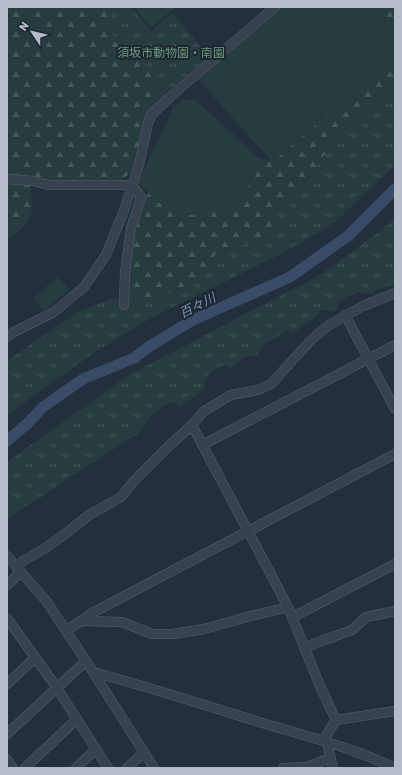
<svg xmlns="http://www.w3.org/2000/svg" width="402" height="775" viewBox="0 0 402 775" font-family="Rubik,'Noto Sans JP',sans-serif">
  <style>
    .grass { fill: url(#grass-tufts) }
    .forest { fill: url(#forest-firs) }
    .pitch { fill: #263c3f }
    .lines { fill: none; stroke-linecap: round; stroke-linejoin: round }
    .river { stroke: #394c67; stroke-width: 11 }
    .minor-casing { stroke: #565f6c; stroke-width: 10 }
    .minor { stroke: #38414e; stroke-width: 9 }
    .labels { text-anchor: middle; stroke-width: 4; stroke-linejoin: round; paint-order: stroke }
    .park-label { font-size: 12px; fill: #6b9a76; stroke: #1d2633 }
    .water-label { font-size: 13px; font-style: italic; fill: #7c92b1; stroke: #1d2633 }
  </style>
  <defs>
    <pattern id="grass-tufts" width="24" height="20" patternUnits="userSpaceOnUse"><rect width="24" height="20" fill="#263c3f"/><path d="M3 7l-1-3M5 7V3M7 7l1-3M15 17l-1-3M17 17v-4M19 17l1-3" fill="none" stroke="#435659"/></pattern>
    <pattern id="forest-firs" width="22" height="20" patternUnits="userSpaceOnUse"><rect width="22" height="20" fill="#263c3f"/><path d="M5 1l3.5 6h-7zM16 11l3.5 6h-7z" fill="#435659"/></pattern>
  </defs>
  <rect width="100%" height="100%" fill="#242f3e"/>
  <path class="grass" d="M110,7H131L151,31L173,13L209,57L162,96L157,88L154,80L131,47L117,40L112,33Z
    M395,88V165L331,226L275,257L149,319L89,356L7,415V361L77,312L113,298L151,302L204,277L215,255L261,237L347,126Z
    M7,169C16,170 31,169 34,179L7,177Z
    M395,218V284L377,289L372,294C356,291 352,294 339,302L336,311L320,310L317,316L293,333L289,330L281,332L278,338C268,341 262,344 258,355C247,355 239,359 231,368L224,365C213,369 204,375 205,388L181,407L174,403H169L152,414L141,431L7,519V462L127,376L322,274L389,224Z"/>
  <path class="forest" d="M7,7H110L112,33L117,40L131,47L147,66L151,73L157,88L162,96C136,119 147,153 127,176C110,186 55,182 34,179C31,169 16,170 7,169Z
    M374,7H395V39L383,19Z
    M395,57V88L347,126L261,237L215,255L204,277L151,302L127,299V282L135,230L148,192L158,202L180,214L208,215L246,190L252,178L259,158L272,162Z
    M7,182L30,185C32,196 34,213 26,223C22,229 13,234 7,240Z"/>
  <path class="pitch" d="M134,7H176L151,28Z
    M280,7H374L383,19L395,39V57L272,162L197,78Z
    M188,99L196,100L259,158C254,172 250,188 240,199C235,205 225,208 218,211C209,215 202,215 192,215C166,213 155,199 138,183L173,108L180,102Z
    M58,277L69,290L43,311L33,298Z"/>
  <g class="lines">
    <path class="river" d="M7,441L28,423L43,407L83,379L134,358L150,346L193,320L290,277L348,236L395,189"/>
    <g class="minor-casing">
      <path id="minor" d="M7,179L33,181L48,185H132L141,197L131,228L125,273L124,305
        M345,315L395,409
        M7,337L14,332L54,312L84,287L106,255L123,213L139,165L148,123L152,114L170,97L275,7
        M192,425L288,607L320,686L336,720
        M202,445L395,345
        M7,556L47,602L86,661L154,768
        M17,568L23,561L44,549L65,534L89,515L121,497L134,481L171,444L192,425L204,411L231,395L258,390L271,384L312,339L329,325L363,306L395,293
        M7,585L21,572
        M293,617L395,564
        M7,618L57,688L108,768
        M80,621L122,622L152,634H173L204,629L247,617L288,607
        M66,631L94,612L395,454
        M305,647L352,630L366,617L395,611
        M93,672C149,687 204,705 259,722C305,736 352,747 395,768
        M7,684L35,658
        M7,734L86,661
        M323,741L336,720L395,711
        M327,743L333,768
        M7,759L13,768
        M25,768L77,719
        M76,768L96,749
        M127,768L144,752
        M283,768L307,767L330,758"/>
    </g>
    <use href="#minor" class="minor"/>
  </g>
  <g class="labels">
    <g class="park-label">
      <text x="171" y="57">須坂市動物園・南園</text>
    </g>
    <g class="water-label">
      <text transform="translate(197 305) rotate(-27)" y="5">百々川</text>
    </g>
  </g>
  <rect width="402" height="775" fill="none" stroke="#b4bcc9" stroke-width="16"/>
  <g transform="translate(32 32) rotate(305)" stroke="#1d2633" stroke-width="3" paint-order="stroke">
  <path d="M0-3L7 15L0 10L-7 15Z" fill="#b4bcc9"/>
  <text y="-6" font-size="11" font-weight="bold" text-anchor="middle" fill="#b4bcc9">N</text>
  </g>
</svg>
